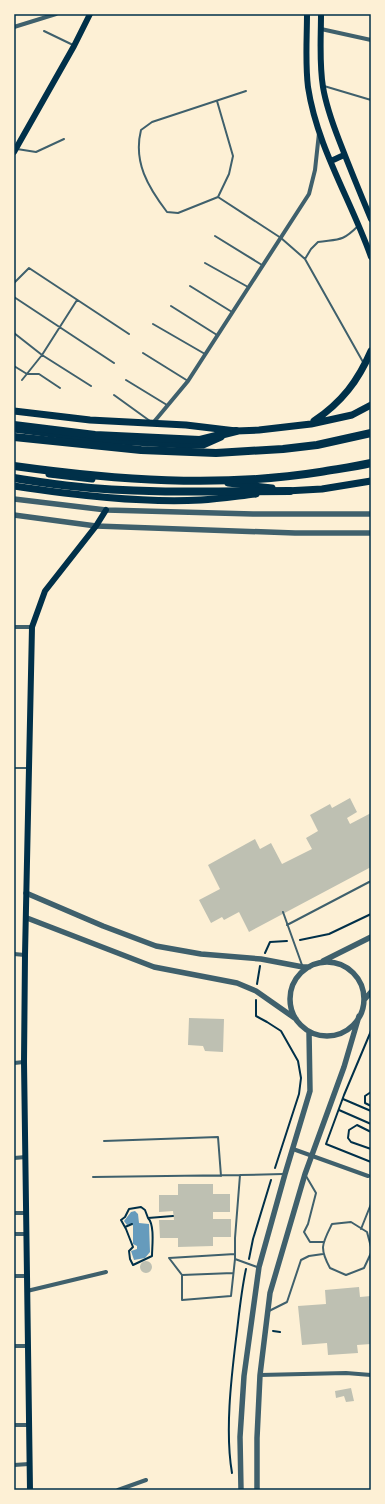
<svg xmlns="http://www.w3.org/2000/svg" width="385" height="1504" viewBox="0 0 385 1504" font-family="'Open Sans',sans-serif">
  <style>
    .water { fill: #669bbc }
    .building { fill: #bec0b2 }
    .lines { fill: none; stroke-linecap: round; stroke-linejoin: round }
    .path { stroke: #003049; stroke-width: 2 }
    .service { stroke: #3f606c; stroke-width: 2 }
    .minor { stroke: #3f606c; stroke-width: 4 }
    .tertiary { stroke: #3f606c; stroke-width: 5.5 }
    .secondary { stroke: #003049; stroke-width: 6 }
    .primary { stroke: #003049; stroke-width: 7 }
    .motorway { stroke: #003049; stroke-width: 8 }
    .neatline { fill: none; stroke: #003049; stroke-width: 1.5 }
  </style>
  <rect width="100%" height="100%" fill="#fdf0d5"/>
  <path class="water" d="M135,1211L138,1214L139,1223L149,1224L150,1252L145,1258L134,1260L131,1251L137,1249V1246L133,1244V1226L132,1224L127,1225L124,1221L131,1212Z"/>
  <path class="building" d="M350,798L357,812L347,818L350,824L371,813V867L249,932L239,912L224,920L222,917L211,923L199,900L220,889L208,865L255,839L260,849L271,843L282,864L312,849L306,838L318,831L310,815L330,804L332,808Z
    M189,1018L224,1019L223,1052L205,1051L203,1046L188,1045Z
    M178,1184H213V1194H230V1212H213V1219H231V1237H213V1246L178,1247V1238H160L159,1220H174L173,1211L159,1212V1195H178Z
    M140 1267a6 6 0 1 1 12 0a6 6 0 1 1-12 0Z
    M359,1287L360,1297L371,1296V1344L357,1345L358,1353L328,1355L327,1343L302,1345L298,1306L326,1304L325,1290Z
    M351,1388L354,1401L346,1402L344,1396L336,1398L335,1391Z"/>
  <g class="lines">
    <path class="path" d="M300,940L329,934L371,914
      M265,953L270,942L287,941
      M257,984L260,966
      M256,1000V1016L267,1022L281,1031L298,1061L301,1078L299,1094L275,1168
      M371,1092L365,1096V1103L371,1106
      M343,1099L371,1111
      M339,1110L371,1124
      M371,1132L357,1125L349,1130L348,1138L351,1142L371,1149
      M326,1144L344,1095L371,1031
      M326,1144L371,1162
      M148,1218C155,1225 152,1247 152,1256L133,1265L130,1259L129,1251L133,1247L126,1229L121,1220L125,1217L129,1209L141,1207L145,1210L148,1218L173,1216
      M125,1227L132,1224
      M249,1259L253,1239L271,1180
      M273,1331L280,1332
      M232,1473C225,1432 231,1380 236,1339C239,1315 241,1292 246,1269"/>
    <path class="service" d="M44,31L73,45
      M324,86L371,100
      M217,101L233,156L229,174L218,197L281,238L305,259L363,362
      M17,149L36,152L64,139
      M218,197L178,213L167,212C148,187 133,162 141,130L152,122L246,91
      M215,236L262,265
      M305,259L311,249L318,242C339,239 342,242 358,226
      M205,263L248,287
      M14,283L29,268L129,334
      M190,286L232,312
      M14,297L114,363
      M171,306L217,335
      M153,324L205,354
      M14,333L42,355L91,386
      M143,353L188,381
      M14,366L27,374H39L60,388
      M22,380L42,355L77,300
      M126,380L167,405
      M114,395L150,421
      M14,768H28
      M283,912L302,965
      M287,925L371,881
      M104,1141L218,1137L221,1176
      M306,1176L316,1193L308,1224L304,1232L310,1242H324
      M93,1177L240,1175
      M361,1229L371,1204
      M371,1247L367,1232L351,1222L332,1224C322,1244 319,1248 330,1268L346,1275L364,1268L371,1253
      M169,1258L182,1275V1300L231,1296L235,1259
      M169,1258L235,1254
      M257,1267L235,1259V1238L240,1175L283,1174
      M182,1275L233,1273
      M269,1311L287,1302L301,1260L309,1256L323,1254"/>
    <path class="minor" d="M14,27L56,14
      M321,29L371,40
      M153,423L188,381L309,194L315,170L319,133
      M14,627H32
      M14,954L25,955
      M14,1063L24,1062
      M293,1149L368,1176
      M14,1158L26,1157
      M14,1213H26
      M14,1234H26
      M14,1276H27
      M27,1291L106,1272
      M14,1346H28
      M260,1375L346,1373L371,1375
      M14,1425H29
      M14,1465L29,1464
      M118,1490L146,1480"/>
    <path class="tertiary" d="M14,499L106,510L253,514H371
      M14,515L96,526L295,533H371
      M26,893L103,926L156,946L201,954L261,959L303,967H309
      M27,918L154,967L237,983L256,991L296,1019
      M323,961L371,937
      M290 999a37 37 0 1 1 74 0a37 37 0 1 1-74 0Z
      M364,1000L371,992
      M241,1490L240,1437L244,1376L259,1267L285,1174L310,1091L309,1032
      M257,1490V1438L260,1375L270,1293L305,1174L344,1067L359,1016"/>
    <path class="secondary" d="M307,14C307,38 305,63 308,87C317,147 351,200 371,257
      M321,14C321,38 319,63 323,87C326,105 332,122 339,140C349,166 360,193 371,219
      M14,152L74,46L90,14
      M331,161L344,155
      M30,1490L24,1062L25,955L32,627L45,591L96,526L106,510"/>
    <path class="primary" d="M14,411L90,420L186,425L236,431L259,430L311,424L352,415L371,405
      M314,421C342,402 358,381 371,351
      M14,429L100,440L185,445H203L221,437
      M49,474L92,479
      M228,483L272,488
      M14,486C74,495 140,503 201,500C219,499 238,496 256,494
      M286,491L322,489L371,481"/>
    <path class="motorway" d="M14,425L95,435L200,440L236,431
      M14,437L141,450L216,453L283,449L317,445L371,433
      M14,466C115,480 219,488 320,472C337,469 354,467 371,463
      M14,478C33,481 52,484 71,486C144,494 217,491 290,491"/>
  </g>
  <rect width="385" height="1504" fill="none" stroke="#fdf0d5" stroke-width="30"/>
  <rect x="15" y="15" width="355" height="1474" class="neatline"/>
</svg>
